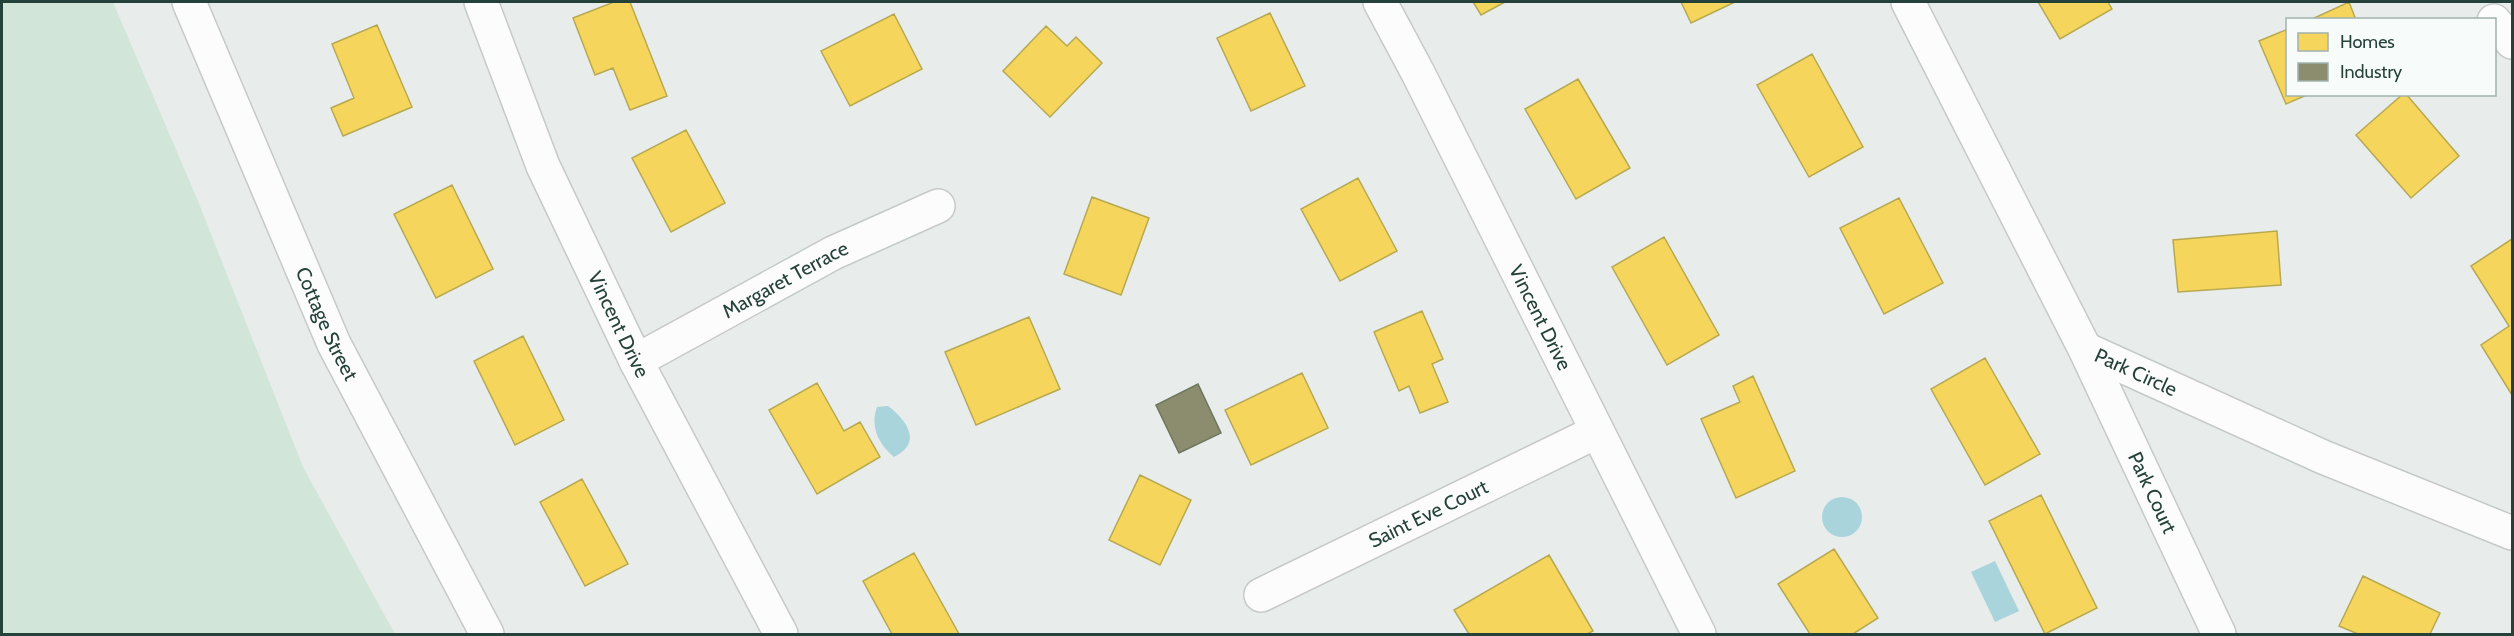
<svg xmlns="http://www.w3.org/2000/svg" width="2514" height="636" viewBox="0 0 2514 636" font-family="Cabin,sans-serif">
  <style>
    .green { fill: #d1e6d8 }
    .water { fill: #a9d4db }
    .homes { fill: #f6d55c; stroke: #b7a952; stroke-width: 1.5 }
    .industry { fill: #8c8c6e; stroke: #6d765e; stroke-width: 1.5 }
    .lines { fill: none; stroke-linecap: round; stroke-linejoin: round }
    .minor-casing { stroke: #c5cac8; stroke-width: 36 }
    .minor { stroke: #fcfcfc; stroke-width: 33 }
    .labels { text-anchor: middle; stroke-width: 6; stroke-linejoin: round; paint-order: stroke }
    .street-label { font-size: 20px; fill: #24423a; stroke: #f7fbf9 }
  </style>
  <rect width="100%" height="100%" fill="#e8edeb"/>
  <path class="green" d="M2,2H113L198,201L303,467L395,634H2Z"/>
  <path class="water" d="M888,406C907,420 923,443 894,457C878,443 870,427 877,407Z
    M1822 517a20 20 0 1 1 40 0a20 20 0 1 1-40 0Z
    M1995,561L2019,611L1995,622L1971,572Z"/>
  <path class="homes" d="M614,2H630L667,96L630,110L613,68L595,75L573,18Z
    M1473,2H1505L1481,15Z
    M1681,2H1735L1691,23Z
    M2038,2H2108L2112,9L2060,39Z
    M2349,2L2356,20H2310Z
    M1270,13L1305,86L1251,111L1217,38Z
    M894,14L922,69L850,106L821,51Z
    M377,25L412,107L343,136L331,108L354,98L332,44Z
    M1046,26L1067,46L1076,37L1102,63L1050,117L1003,71Z
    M2288,29V94H2309L2286,104L2259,41Z
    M1812,54L1863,147L1809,177L1757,85Z
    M1578,79L1630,168L1576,199L1525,109Z
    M2403,94H2406L2459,156L2411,198L2356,135Z
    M686,130L725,203L671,232L632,158Z
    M1358,178L1397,251L1340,281L1301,209Z
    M452,185L493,269L436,298L394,214Z
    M1092,197L1149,218L1121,295L1064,274Z
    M1899,198L1943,283L1884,314L1840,228Z
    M2277,231L2281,285L2178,292L2173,240Z
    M1664,237L1719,335L1667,365L1612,267Z
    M2512,239V395L2481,345L2509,326L2471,266Z
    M1422,311L1443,359L1432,364L1448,402L1420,413L1409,386L1399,391L1374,332Z
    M1029,317L1060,389L976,425L945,352Z
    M523,336L564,420L515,445L474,361Z
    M1985,358L2040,454L1985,485L1931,389Z
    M1302,373L1328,428L1251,465L1225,410Z
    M1753,376L1795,471L1736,498L1701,419L1740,402L1733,386Z
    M817,383L844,431L860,422L880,457L817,494L769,410Z
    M1140,475L1191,500L1160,565L1109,540Z
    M582,479L628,564L585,586L540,502Z
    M2041,495L2097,608L2045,634L1989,521Z
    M1834,549L1878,618L1853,634H1810L1778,584Z
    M914,553L959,634H892L863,581Z
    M1549,555L1593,631L1587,634H1469L1454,610Z
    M2363,576L2440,613L2430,634H2358L2339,626Z"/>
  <path class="industry" d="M1198,384L1221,433L1179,453L1156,405Z"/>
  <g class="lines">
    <g class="minor-casing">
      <g id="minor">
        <path id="s1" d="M189,2L334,344L487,634"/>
        <path id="s2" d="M481,2L543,166L636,361L781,634"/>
        <path id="s3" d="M1380,2L1418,73L1699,634"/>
        <path id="s4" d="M1908,2L2085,349L2219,634"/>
        <path d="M2494,21L2512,42"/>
        <path id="s5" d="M2085,349L2323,457L2512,533"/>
        <path id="s6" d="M636,361L833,253L938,206"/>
        <path id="s7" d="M1261,595L1596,432"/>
      </g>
    </g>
    <use href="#minor" class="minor"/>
  </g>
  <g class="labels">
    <g class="street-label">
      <text dy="7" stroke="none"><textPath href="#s6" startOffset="170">Margaret Terrace</textPath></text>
      <text dy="7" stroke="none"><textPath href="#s3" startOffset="354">Vincent Drive</textPath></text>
      <text dy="7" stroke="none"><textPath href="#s1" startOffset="350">Cottage Street</textPath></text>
      <text dy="7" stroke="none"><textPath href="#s2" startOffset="351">Vincent Drive</textPath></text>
      <text dy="7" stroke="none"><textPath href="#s5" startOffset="56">Park Circle</textPath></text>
      <text dy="7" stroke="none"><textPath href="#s4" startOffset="548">Park Court</textPath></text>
      <text dy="7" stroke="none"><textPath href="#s7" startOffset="186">Saint Eve Court</textPath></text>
    </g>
  </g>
  <rect width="2514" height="636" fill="none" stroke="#24423a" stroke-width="6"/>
  <rect x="2286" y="18" width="210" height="78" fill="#f7fbf9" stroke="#a3b1ad" stroke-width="1.5"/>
  <rect x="2298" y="33" width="30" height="18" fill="#f6d55c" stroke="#a3b1ad" stroke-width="1.5"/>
  <text x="2340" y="48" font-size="18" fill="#24423a">Homes</text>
  <rect x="2298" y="63" width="30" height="18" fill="#8c8c6e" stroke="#a3b1ad" stroke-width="1.5"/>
  <text x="2340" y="78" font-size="18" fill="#24423a">Industry</text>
</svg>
